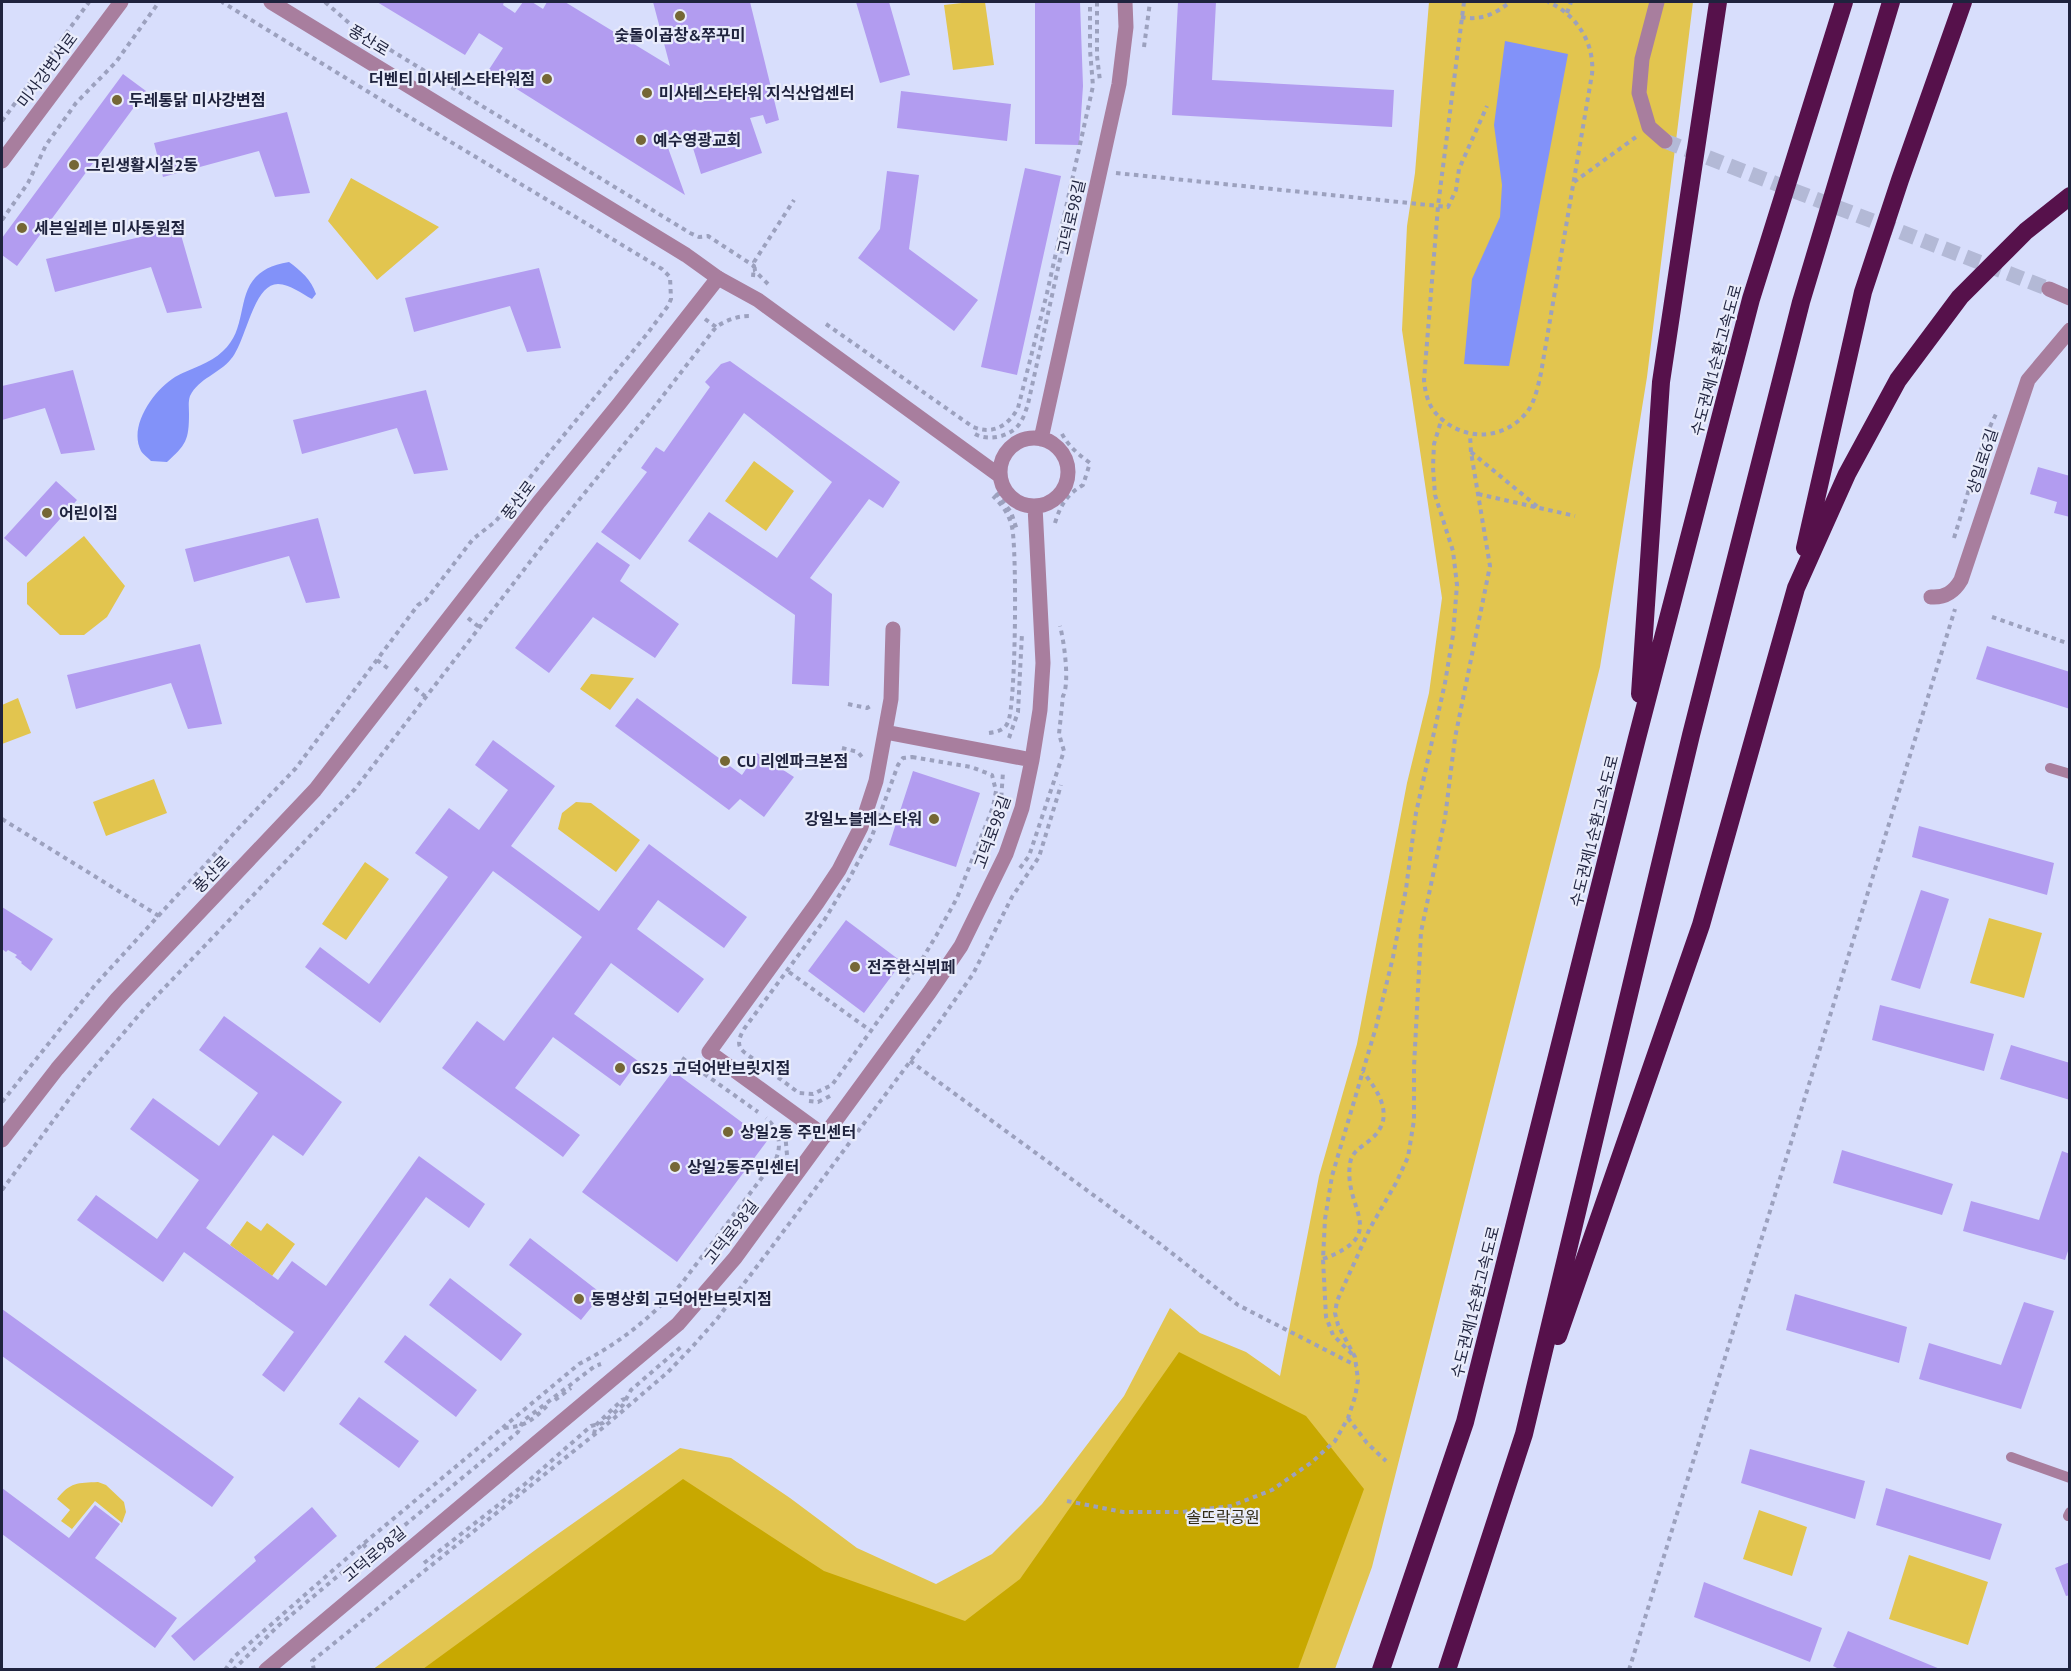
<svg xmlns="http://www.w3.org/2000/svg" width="2071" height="1671" viewBox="0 0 2071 1671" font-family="'PT Sans','Noto Sans KR',sans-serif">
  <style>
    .green { fill: #e2c54f }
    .forest { fill: #c8a800 }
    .water { fill: #8292f9 }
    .building { fill: #b29cf0 }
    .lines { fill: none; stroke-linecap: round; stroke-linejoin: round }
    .minor-tunnel { stroke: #b3b9d6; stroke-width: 15; stroke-dasharray: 15 8; stroke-linecap: butt }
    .path { stroke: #9ca1be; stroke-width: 4; stroke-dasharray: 4.5 4.5; stroke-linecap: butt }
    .service { stroke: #a87e9e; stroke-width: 10 }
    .minor { stroke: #a87e9e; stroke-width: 15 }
    .tertiary { stroke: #a87e9e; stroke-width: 15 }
    .motorway { stroke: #56114b; stroke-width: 18 }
    .poi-dot { fill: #756735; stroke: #e9ecfb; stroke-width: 2 }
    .labels { text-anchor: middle; stroke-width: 4.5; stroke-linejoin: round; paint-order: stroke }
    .poi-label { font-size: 16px; font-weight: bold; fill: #1f233e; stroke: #e9ecfb; text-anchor: start }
    .street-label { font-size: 16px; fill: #1f233e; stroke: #e9ecfb }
    .park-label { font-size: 16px; fill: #302a15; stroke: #e9ecfb }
  </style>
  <rect width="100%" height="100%" fill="#d8defc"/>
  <path class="green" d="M971,2H985L994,65L953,70L944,5Z
    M1429,2H1693L1647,377L1600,667L1372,1567L1335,1669L372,1670L538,1548L680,1448L731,1458L790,1498L857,1548L936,1584L992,1554L1042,1504L1124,1396L1170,1308L1200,1333L1246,1352L1280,1376L1319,1176L1357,1044L1407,783L1429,693L1442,598L1402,330L1407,226L1415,173Z
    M351,178L439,227L377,280L328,221Z
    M754,461L794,491L766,531L725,501Z
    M84,536L125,586L107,617L84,635H60L27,604V583Z
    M591,674L634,678L610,710L580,689Z
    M18,698L31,733L2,744V705Z
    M154,779L167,813L106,836L93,802Z
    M576,802L591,803L640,840L616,872L558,829L562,813Z
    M365,862L389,879L346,940L322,924Z
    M1989,918L2042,933L2024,998L1970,983Z
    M247,1221L261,1231L267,1223L295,1244L272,1276L230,1245Z
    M98,1482L106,1485L124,1502L126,1512L122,1523L95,1501L72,1529L61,1521L70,1510L57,1499C70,1482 78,1483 98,1482Z
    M1759,1510L1807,1527L1792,1576L1743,1559Z
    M1909,1555L1988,1582L1968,1645L1889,1619Z"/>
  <path class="forest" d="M1179,1352L1306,1416L1364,1489L1298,1669H423L683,1479L824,1571L965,1621L1020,1579Z"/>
  <path class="water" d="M1505,41L1568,54L1509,366L1464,364L1472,279L1500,217L1502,185L1494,125Z
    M289,262C301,271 311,279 316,294L312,299C302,294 290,284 278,284C253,284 246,342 231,359C219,374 199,378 190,396C188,402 189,408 189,414C189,440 186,445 167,462L151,461C148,458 143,454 141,451C128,426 154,390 175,377C191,368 210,364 223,351C255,323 226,272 289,262Z"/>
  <path class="building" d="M377,2H504L503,5L515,13L523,2H532L543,9L547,2H565L670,66L653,2H750L779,120L766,124L763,115L750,118L762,153L701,174L689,135L667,145L685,195L488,71L503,48L479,33L465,55Z
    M856,2H889L910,75L880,83Z
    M1035,2H1080L1083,86L1079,145L1035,144Z
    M1178,2H1216L1212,80L1394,90L1392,127L1172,115Z
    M123,74L146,91L17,266L2,255V238Z
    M901,91L1011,104L1007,141L897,128Z
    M287,112L310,193L275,197L259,151L163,177L154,143Z
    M1025,168L1061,176L1017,375L981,367Z
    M887,171L919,175L909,249L978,300L954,331L858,258L880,229Z
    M179,228L202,308L167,313L151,267L55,292L46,259Z
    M539,268L561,348L527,352L510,306L414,332L405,298Z
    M730,361L900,482L883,508L869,499L810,578L832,594L829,686L792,684L795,615L688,541L709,512L777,558L832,482L744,413L640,560L601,532L647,472L641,468L656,447L664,452L710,387L705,382L721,364Z
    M73,370L95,450L61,454L45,408L2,420V386Z
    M426,390L448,470L414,474L397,428L302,454L293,420Z
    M2038,467L2070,476V517L2054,513L2057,502L2030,494Z
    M56,481L77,500L26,557L4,538Z
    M318,518L340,598L306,603L289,556L194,582L185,549Z
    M597,542L630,565L620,581L679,624L655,658L593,617L549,673L515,648Z
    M200,644L222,724L188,729L171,683L76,709L67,675Z
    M1987,646L2070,672V709L1976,679Z
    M637,698L742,775L757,753L794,777L764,817L740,799L729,810L615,726Z
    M493,740L555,786L511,846L599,911L649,844L747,917L724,948L658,900L637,929L704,979L678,1013L611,963L574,1014L638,1061L620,1086L553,1037L515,1088L580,1135L563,1157L442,1068L477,1021L504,1041L582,937L493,871L380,1023L305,967L320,947L369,984L448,877L415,853L449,808L479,830L508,790L475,765Z
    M913,771L980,793L956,867L889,845Z
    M1919,826L2054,863L2047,895L1912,857Z
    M1921,890L1949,899L1920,989L1891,980Z
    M2,907L53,939L31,971L21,963L22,962L15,957L17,955L8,950L6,952L2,949Z
    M846,920L902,962L864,1013L808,971Z
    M1880,1005L1994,1034L1984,1071L1872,1040Z
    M224,1016L342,1102L303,1156L273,1135L206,1228L278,1280L292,1261L326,1286L419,1156L485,1204L469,1228L426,1197L284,1392L262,1375L294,1332L184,1252L163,1282L77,1220L96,1195L157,1239L199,1180L130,1129L153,1098L219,1146L258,1093L199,1050Z
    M2011,1045L2070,1063V1100L2000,1079Z
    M673,1071L767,1141L677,1262L582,1192Z
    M1842,1150L1953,1184L1942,1215L1833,1183Z
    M2062,1151L2070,1154V1245L2065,1260L1963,1231L1971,1201L2039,1220Z
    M530,1238L602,1294L581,1320L509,1265Z
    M450,1278L522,1334L501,1361L429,1305Z
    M1795,1294L1907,1327L1899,1363L1786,1330Z
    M2024,1302L2054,1311L2021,1409L1919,1379L1929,1343L2001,1365Z
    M2,1309L234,1477L212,1507L2,1356Z
    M405,1335L477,1390L456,1417L384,1362Z
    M359,1397L419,1441L399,1468L339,1424Z
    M1750,1449L1865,1481L1855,1519L1741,1483Z
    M2,1488L69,1538L95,1505L120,1524L95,1558L177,1618L155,1648L2,1534Z
    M1886,1488L2002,1524L1990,1560L1876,1525Z
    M312,1507L337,1536L194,1661L171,1636L256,1561L254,1557Z
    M2070,1562V1595L2066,1596L2055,1568Z
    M1704,1582L1822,1628L1810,1662L1694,1617Z
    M1848,1631L1940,1669V1670H1841L1833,1666Z"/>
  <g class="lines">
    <path class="minor-tunnel" d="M1665,141L2049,289"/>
    <path class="path" d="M325,2L356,29L690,233L699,237L708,236L754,266L753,277
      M1097,2V56L1100,81
      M1464,2L1438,206L1424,380C1425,390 1427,402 1434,411C1458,441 1502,443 1527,412C1535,402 1538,386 1541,373L1592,74C1595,43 1576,14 1548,2
      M1567,13L1571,2
      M1461,17C1481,21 1495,14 1510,2
      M1144,47L1150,2
      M2,121L89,2
      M1116,173L1448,207L1456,190L1459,169L1487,106
      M1574,182L1636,137
      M2,220L28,183L46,145L76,103L116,62L159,2
      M768,284L755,271L754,262L794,200
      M705,319L716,327
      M826,324L973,427C993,435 1008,426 1018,408L1047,293L1093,86L1090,50V2
      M975,434C989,442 1012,436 1020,423C1024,417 1026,410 1028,404L1070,214
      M1471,452L1539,508
      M996,493L1011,512L1017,530
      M1478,494L1575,516
      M1055,523C1060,506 1067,494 1083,485L1090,463C1078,454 1068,446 1061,432
      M1954,538L1985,437L1997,412
      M1992,617L2070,644
      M468,618L479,627
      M377,660L390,670
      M415,688L426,697
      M848,704L867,708L872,705
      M989,733C997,732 1005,730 1008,722C1016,705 1017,549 1012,527C1009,514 1002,505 993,496
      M1009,738L1018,712L1022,633
      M842,748L858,752L862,757
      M912,757L971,767L992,775L996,791L993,807L957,898L936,936L921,961L832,1085L813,1094L799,1093L744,1052C736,1045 739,1038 744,1029L825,919L849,879L872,836L898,765L903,758Z
      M1000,815L1003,772
      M2,819L159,916
      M1020,868L1029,856L1064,751L1059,734L1063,696C1070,683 1064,641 1060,626
      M789,972L871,1031
      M682,1058L758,1112
      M910,1061L1159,1243L1238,1305L1357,1366
      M809,1101L818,1102L832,1095
      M2,1102L96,984L236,831L296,768L418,605L426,600L473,539L496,521L550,452L647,334L668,306L671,299L670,277L662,269L406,115L222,2
      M787,1155L785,1132L788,1128
      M2,1190L81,1083L144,1009L355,789L553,532L652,410L716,327C727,320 737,316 749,316
      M1323,1259C1391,1234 1343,1209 1350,1164C1351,1152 1362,1147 1370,1140C1396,1119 1380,1093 1363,1072
      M1352,1354L1333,1335L1326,1317L1323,1259L1325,1219L1332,1176L1376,1027L1393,957L1406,889L1416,813L1445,683L1453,635L1457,585L1453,551L1435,495L1433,467L1434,444L1442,418
      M555,1400L571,1388
      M1348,1418L1367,1443L1386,1461
      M504,1428C528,1426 532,1420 549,1404
      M594,1434L596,1425L622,1400L625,1399
      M1067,1501L1123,1512H1182L1231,1506L1272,1490L1312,1462L1335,1441L1348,1418L1355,1397L1358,1380L1355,1357L1338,1325L1335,1313L1337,1301L1370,1228L1396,1183L1408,1157L1414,1120V1067L1421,932L1445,818L1455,738L1490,566L1471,452L1470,435
      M363,1544L375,1558
      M424,1563L525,1484L591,1426L603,1423L623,1405L631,1390L682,1346
      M225,1670L234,1657L363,1544L579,1364C620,1343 652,1317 682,1283L776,1159C782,1144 779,1129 766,1118
      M233,1670L278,1626L351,1565L400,1529L518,1432L523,1421L595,1366L601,1364
      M314,1670L312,1661L605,1426L668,1372L693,1346L717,1319L774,1244L938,1024L973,974L1012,897L1039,857L1061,785
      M1629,1670L1955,609"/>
    <path class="service" d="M2050,768L2070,774
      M2011,1457L2070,1478
      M2068,1516L2070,1512"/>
    <path class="minor" d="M1657,2L1642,59L1639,93L1649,127L1665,141
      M718,278L758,300L1000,476
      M2049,289L2070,298
      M1000 472a34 34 0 1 1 68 0a34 34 0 1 1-68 0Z
      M1041,439L1119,84L1126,27L1125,2
      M1931,597C1945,598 1954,592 1961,580L2028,380L2070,330
      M885,732L1032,760
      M825,1136L709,1052L817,903L839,870L861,827L876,781L891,699L893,629
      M266,1670L678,1324L735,1258L929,993L961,946L1006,854L1022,808L1032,760L1040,710L1043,663L1035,506"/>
    <path class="tertiary" d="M2,161L121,2
      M2,1140L57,1069L117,999L315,790L539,502L619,404L718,278L686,255L271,2"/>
    <path class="motorway" d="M1805,548L1863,292L1900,180L1963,2
      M1640,694L1661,382L1718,2
      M1558,1336L1701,925L1796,588L1847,474L1898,380L1960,297L2026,231L2070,196
      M1381,1670L1465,1422L1637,738L1751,299L1844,2
      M1447,1670L1524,1434L1691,735L1801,302L1891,2"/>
  </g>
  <g class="poi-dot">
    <circle cx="680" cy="16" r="6"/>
    <circle cx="547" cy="79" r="6"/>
    <circle cx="647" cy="93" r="6"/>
    <circle cx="117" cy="100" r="6"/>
    <circle cx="641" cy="140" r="6"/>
    <circle cx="74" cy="165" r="6"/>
    <circle cx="22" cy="228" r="6"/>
    <circle cx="47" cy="513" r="6"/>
    <circle cx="725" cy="761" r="6"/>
    <circle cx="934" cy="819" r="6"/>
    <circle cx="855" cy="967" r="6"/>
    <circle cx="620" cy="1068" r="6"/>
    <circle cx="728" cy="1132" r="6"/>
    <circle cx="675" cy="1167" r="6"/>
    <circle cx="579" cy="1299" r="6"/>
  </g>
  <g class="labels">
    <g class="poi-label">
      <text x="680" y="41" text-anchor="middle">숯돌이곱창&amp;쭈꾸미</text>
      <text x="535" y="85" text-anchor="end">더벤티 미사테스타타워점</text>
      <text x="659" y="99">미사테스타타워 지식산업센터</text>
      <text x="129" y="106">두레통닭 미사강변점</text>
      <text x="653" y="146">예수영광교회</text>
      <text x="86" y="171">그린생활시설2동</text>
      <text x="34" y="234">세븐일레븐 미사동원점</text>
      <text x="59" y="519">어린이집</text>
      <text x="737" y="767">CU 리엔파크본점</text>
      <text x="922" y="825" text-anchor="end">강일노블레스타워</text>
      <text x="867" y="973">전주한식뷔페</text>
      <text x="632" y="1074">GS25 고덕어반브릿지점</text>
      <text x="740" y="1138">상일2동 주민센터</text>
      <text x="687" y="1173">상일2동주민센터</text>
      <text x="591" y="1305">동명상회 고덕어반브릿지점</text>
    </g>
    <g class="street-label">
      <text transform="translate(369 40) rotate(31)" y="6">풍산로</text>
      <text transform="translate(47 70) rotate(-53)" y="6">미사강변서로</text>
      <text transform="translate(1071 217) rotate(-77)" y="6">고덕로98길</text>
      <text transform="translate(1716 360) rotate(-75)" y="6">수도권제1순환고속도로</text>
      <text transform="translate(1982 461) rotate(-72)" y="6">상일로6길</text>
      <text transform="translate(518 500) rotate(-53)" y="6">풍산로</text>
      <text transform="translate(1594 831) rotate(-76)" y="6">수도권제1순환고속도로</text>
      <text transform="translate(992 832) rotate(-70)" y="6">고덕로98길</text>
      <text transform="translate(211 874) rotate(-46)" y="6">풍산로</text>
      <text transform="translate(731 1232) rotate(-52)" y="6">고덕로98길</text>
      <text transform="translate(1475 1302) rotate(-76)" y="6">수도권제1순환고속도로</text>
      <text transform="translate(374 1554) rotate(-40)" y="6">고덕로98길</text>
    </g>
    <g class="park-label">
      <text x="1223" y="1523">솔뜨락공원</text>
    </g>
  </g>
  <rect width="2071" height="1671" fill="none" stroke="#1f233e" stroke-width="6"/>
</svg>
